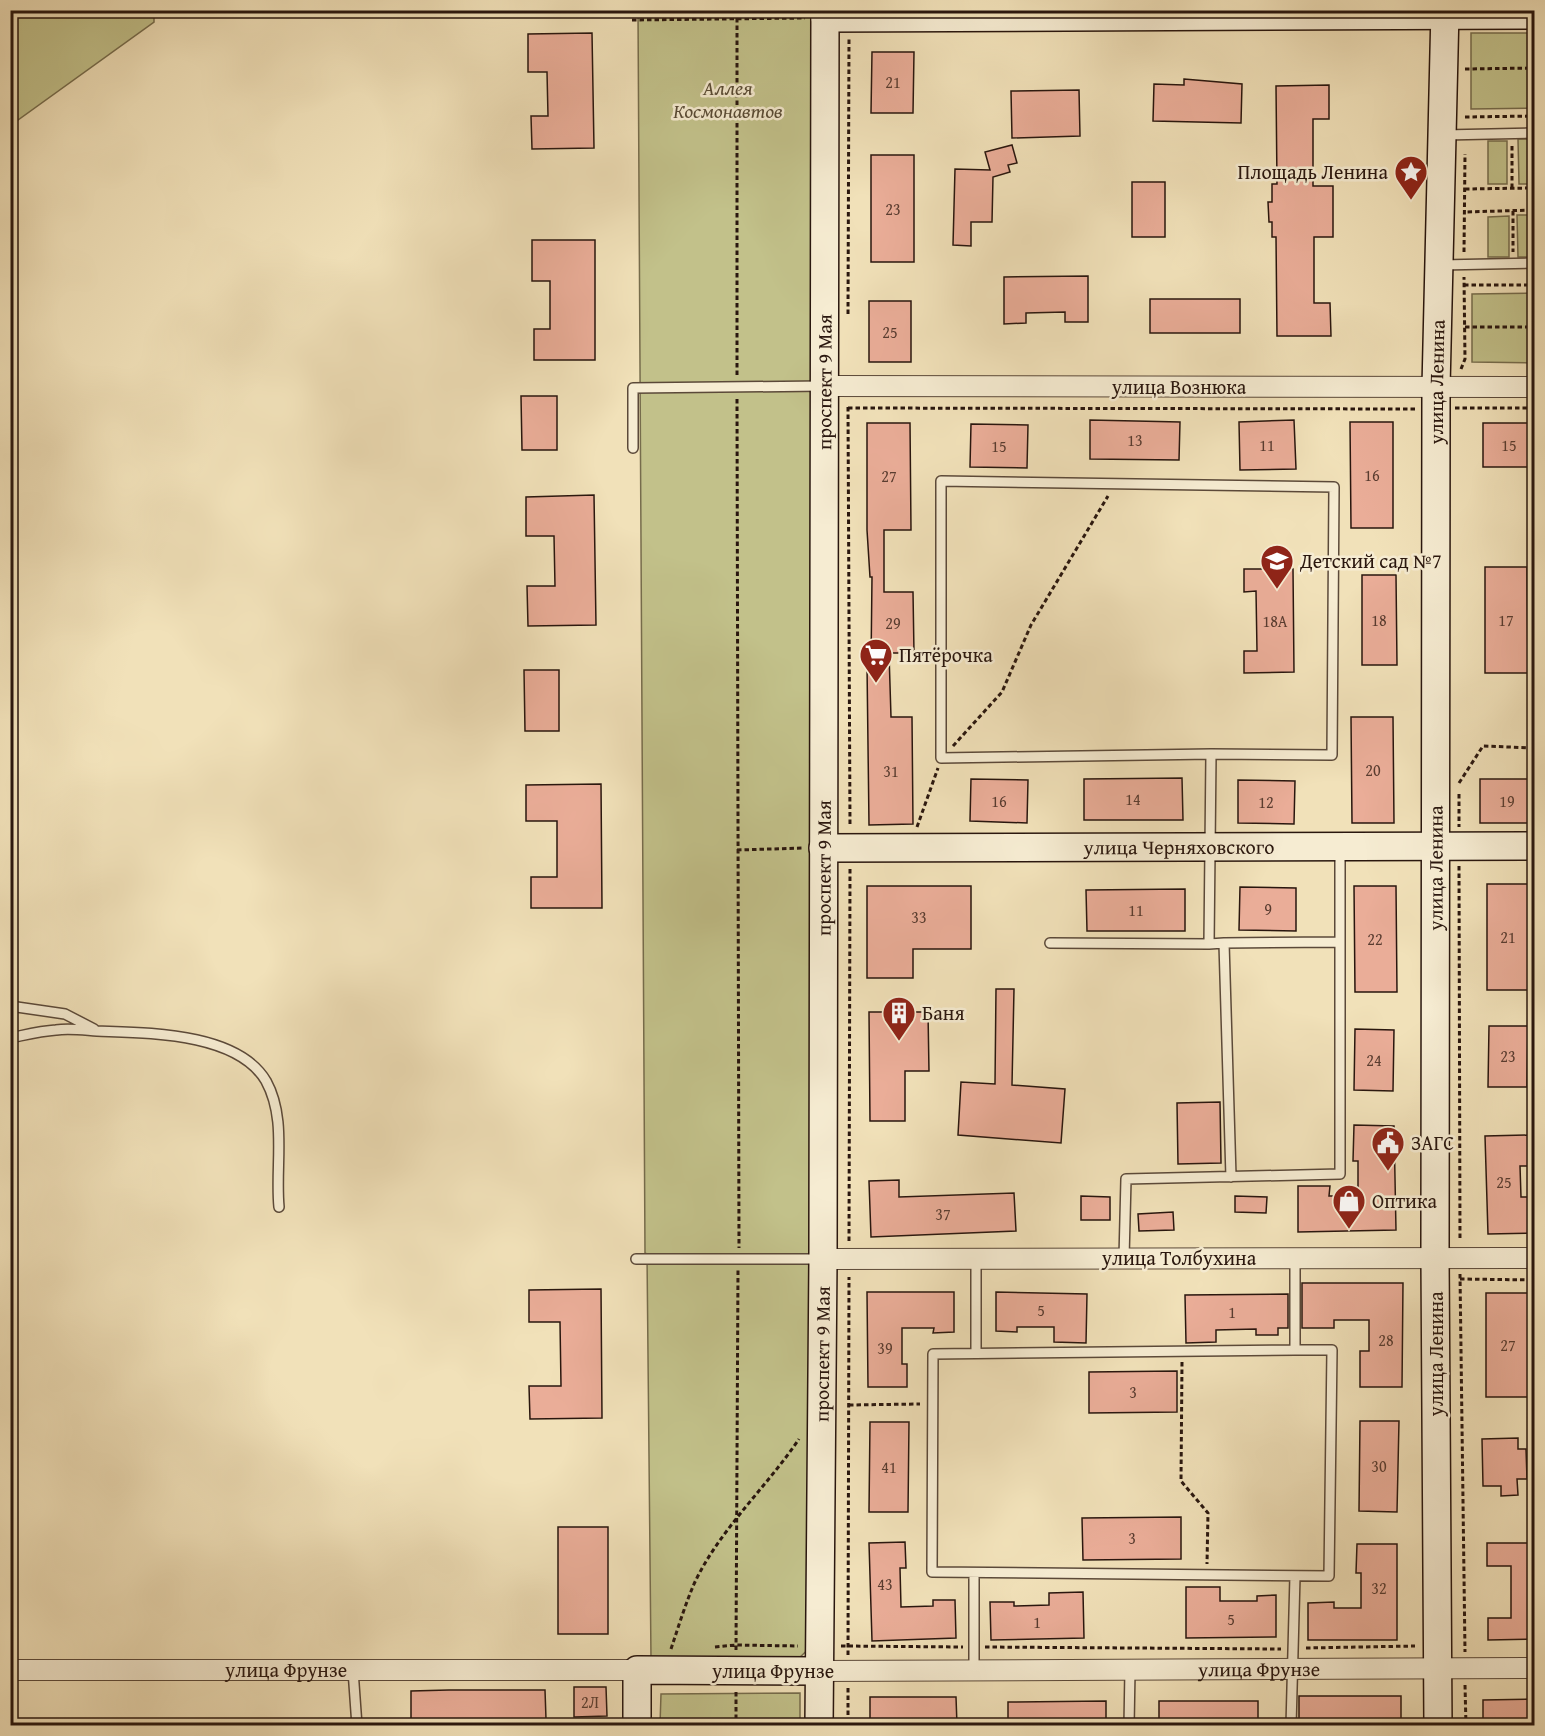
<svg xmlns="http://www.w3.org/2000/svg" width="1545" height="1736" viewBox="0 0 1545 1736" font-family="'Gentium Book Plus',serif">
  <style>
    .green { fill: #c2c18a; stroke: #766c4c; stroke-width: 1.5 }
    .building { fill: #eaad98; stroke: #29160e; stroke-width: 1.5 }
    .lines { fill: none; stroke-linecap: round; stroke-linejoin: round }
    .lane-casing { stroke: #5b4939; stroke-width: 12 }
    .street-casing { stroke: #5b4939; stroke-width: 22 }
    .secondary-casing { stroke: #29160e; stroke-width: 30 }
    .path { stroke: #29160e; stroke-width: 3; stroke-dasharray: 4.5 3; stroke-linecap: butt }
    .lane { stroke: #f6ecd2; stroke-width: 9 }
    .street { stroke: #f6ecd2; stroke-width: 20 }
    .secondary { stroke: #f6ecd2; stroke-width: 27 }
    .labels { text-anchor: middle; stroke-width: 5; stroke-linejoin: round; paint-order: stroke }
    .number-label { font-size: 16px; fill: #593c30 }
    .park-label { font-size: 20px; font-style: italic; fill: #574933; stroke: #f6ecd2 }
    .poi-label { font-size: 20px; fill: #29160e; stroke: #f6ecd2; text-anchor: start }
    .street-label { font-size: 20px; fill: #29160e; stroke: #f6ecd2 }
  </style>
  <rect width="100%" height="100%" fill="#f1e1b9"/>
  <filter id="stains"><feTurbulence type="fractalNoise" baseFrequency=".00333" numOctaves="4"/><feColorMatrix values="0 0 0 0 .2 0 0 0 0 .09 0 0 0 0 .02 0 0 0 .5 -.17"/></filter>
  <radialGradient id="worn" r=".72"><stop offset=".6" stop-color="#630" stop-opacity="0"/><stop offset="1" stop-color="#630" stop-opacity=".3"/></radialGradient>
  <path class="green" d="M11,10L154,11V22L11,125Z
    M638,11H816V1642L798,1659L651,1658L647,1254L645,1253Z
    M1471,33H1534V108L1471,109Z
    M1534,139V184H1519L1518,139Z
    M1488,141H1507V184H1488Z
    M1517,215H1534V257H1518Z
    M1509,216V257H1488V217Z
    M1534,293V363L1472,362V294Z
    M800,1693V1725H660L661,1694Z"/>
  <path class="building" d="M592,33L594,148L532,149L531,116H548L547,72H528V34Z
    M872,52H914L913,113H871Z
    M1184,79L1242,84L1241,123L1153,121L1154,84L1184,85Z
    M1329,85V119H1313V186H1333V237H1314V303H1330L1331,336H1277L1276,237H1272V222H1269L1268,202H1272V184H1277L1276,86Z
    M1079,90L1080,136L1012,138L1011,91Z
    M1012,145L1017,163L1008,165L1010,172L993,177L992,222H971V246L953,245L955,169L990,170L985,152Z
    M871,155H914V262H871Z
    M1132,182H1165V237H1132Z
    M532,240H595V360H534V329H550V281H532Z
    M1088,276V322H1065V312L1026,313V323L1004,324V277Z
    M1150,299H1240V333H1150Z
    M869,301H911V362H869Z
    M521,396H557V450H522Z
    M1090,420L1180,422L1179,460L1090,459Z
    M1294,420L1296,469L1240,470L1239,422Z
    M1350,422H1393V528H1351Z
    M867,423H910L911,530H884V592H913L914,653H889L891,717H912L913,824L869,825L867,665H871L872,577H870L867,530Z
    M1483,423H1534V467H1483Z
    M971,424L1028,425L1027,468L970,467Z
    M594,495L596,625L528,626L527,586H555L554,536H526V497Z
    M1485,567H1527L1528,673H1485Z
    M1244,569H1293L1294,672L1244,673V651H1257L1256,591L1244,592Z
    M1362,575H1396L1397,665H1362Z
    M524,670H559V731H525Z
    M1351,717H1393L1394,823H1352Z
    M1182,778L1183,820H1084V779Z
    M971,779L1028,780L1027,823L970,821Z
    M1480,779H1534V823H1480Z
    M1238,780L1295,781L1294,824L1238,823Z
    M601,784L602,908H531V877H557V821H526V785Z
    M1487,884H1529V990H1487Z
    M867,886H971V949H913V978H867Z
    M1354,886H1396L1397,992H1355Z
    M1240,887L1296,888V931L1239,930Z
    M1185,889V931H1087L1086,890Z
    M996,989H1014L1012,1085L1065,1089L1061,1143L958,1135L961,1082L995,1084Z
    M869,1012H928L929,1071H905V1121H870Z
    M1489,1026H1528L1527,1087H1488Z
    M1355,1029L1394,1030L1393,1091L1354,1090Z
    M1220,1102L1221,1163L1178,1164L1177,1103Z
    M1354,1125L1394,1126L1396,1230L1298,1232V1186H1330L1329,1196H1358V1161H1353Z
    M1530,1135L1531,1166H1520L1521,1197H1534V1233L1488,1234L1485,1136Z
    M899,1180V1197L1014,1193L1016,1231L871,1237L869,1181Z
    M1081,1196L1110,1197V1220H1081Z
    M1235,1196L1267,1197L1266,1213L1235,1212Z
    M1173,1212L1174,1230L1139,1231L1138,1214Z
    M1302,1283H1403L1402,1387H1360V1351H1369V1320H1334V1328H1302Z
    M601,1289L602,1418L530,1419L529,1386H561L560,1322H529V1290Z
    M867,1292H954V1332L933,1333L934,1328H902V1364H907V1387H868Z
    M996,1292L1087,1294L1086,1343L1054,1342V1327H1017V1332L996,1331Z
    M1486,1293H1531V1397H1486Z
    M1288,1294V1328H1278V1335H1256V1329L1216,1330V1342L1186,1343L1185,1295Z
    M1177,1371V1412L1089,1413V1372Z
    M1360,1421H1399L1397,1512L1359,1511Z
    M870,1422H909L908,1512H869Z
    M1518,1438V1449H1526L1527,1479H1517L1518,1495L1501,1496V1486H1483L1482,1439Z
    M1181,1517V1559L1083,1560L1082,1518Z
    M558,1527H608V1634H558Z
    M905,1542L906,1568H900L901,1607L933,1606V1600H955L956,1638L872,1641L869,1543Z
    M1487,1543H1534V1639L1488,1640V1618H1511V1566H1487Z
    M1357,1544H1397V1640H1308V1603L1334,1602V1608H1361V1573H1356Z
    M1186,1587H1220V1601H1257V1596L1276,1595V1637L1186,1638Z
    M1083,1592L1084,1638L991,1640L990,1602H1014V1606L1049,1605V1593Z
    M574,1687H606L607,1716L574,1717Z
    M449,1690H545L546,1719H411V1691Z
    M1299,1696H1401V1725H1299Z
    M870,1697H956L957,1725H870Z
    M1534,1699V1725H1483V1700Z
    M1106,1701V1725H1008V1702Z
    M1159,1701H1258V1725H1159Z"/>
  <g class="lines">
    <g class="lane-casing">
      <path id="lane" d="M1444,135L1534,133
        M1441,265L1534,263
        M633,448V388L823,386
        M1211,754L941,758V481L1334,487L1332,755L1211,754L1209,944L1224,943L1231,1177
        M1050,943L1209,944
        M1224,943L1339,942
        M10,1006L65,1014L94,1029
        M10,1038C25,1035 40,1031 56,1030C69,1028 83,1030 97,1031C146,1033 237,1032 266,1081C287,1119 275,1166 279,1207
        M1124,1258L1126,1179L1340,1174V848
        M636,1259H820
        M1295,1350L933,1354L932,1572L1329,1576L1332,1350H1295V1258
        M976,1353V1259
        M974,1573V1670
        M353,1670L357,1726
        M1129,1726L1130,1670
        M1291,1726L1295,1576"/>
    </g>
    <g class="street-casing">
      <g id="street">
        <path d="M823,386L1534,387"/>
        <path d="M823,1259L1534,1258"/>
        <path id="s1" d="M10,1670H637"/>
        <path id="s2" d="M818,1671L1534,1668"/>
      </g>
    </g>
    <g class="secondary-casing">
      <g id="secondary">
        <path d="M825,18L1534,15"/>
        <path id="s3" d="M823,848L1534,846"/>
        <path d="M637,1726V1670L818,1671"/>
        <path id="s4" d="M819,1726L823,1259L825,10"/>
        <path id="s5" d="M1438,1726L1435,1258L1436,387L1445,10"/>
      </g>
    </g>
    <path class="path" d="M632,20L805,18
      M1465,69L1534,68
      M1465,117L1534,116
      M1512,188V145
      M1465,189L1532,188L1533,210L1465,212
      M1513,211V252
      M1464,252L1465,154
      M1464,285H1534
      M848,314L849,38
      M1465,327H1531
      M1461,369L1465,359L1464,277
      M737,375V10
      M737,399L739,1248
      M848,407L850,827
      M848,408L1416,409
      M1455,408H1534
      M953,746L1002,692L1031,625L1108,496
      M1459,783L1483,746L1534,748
      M1459,794V827
      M917,827L938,768
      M737,850L804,848
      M1459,866L1460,1241
      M849,1241L850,869
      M1460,1274L1465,1652
      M1460,1279L1534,1280
      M1182,1362L1181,1481L1208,1513L1207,1564
      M849,1405L920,1404
      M841,1646L963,1647
      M715,1647L736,1645L798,1646
      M985,1647L1281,1649
      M1306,1648L1415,1646
      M671,1649C678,1628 685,1605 694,1584C719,1530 766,1488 799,1439
      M736,1650L738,1269
      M848,1655L849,1277
      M1465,1685L1466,1726
      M848,1688V1726
      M736,1692V1726"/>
    <use href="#lane" class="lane"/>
    <use href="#street" class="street"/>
    <use href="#secondary" class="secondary"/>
  </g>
  <defs>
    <g id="sight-pin" transform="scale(1.725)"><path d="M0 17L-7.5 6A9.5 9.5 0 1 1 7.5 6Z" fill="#8f2418" stroke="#f6ecd2"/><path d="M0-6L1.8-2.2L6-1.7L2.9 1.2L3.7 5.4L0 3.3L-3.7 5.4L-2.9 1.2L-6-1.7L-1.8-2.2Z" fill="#fff"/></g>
    <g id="school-pin" transform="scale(1.725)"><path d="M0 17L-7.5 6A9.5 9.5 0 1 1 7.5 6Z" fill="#8f2418" stroke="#f6ecd2"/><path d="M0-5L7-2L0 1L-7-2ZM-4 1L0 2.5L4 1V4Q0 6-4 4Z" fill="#fff"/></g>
    <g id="supermarket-pin" transform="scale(1.725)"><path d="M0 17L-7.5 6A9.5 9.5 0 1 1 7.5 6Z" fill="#8f2418" stroke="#f6ecd2"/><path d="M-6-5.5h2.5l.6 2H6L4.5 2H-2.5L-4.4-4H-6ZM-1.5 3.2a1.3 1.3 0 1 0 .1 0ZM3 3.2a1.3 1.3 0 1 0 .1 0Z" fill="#fff"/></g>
    <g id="building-pin" transform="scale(1.725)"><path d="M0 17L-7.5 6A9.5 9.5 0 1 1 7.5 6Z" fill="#8f2418" stroke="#f6ecd2"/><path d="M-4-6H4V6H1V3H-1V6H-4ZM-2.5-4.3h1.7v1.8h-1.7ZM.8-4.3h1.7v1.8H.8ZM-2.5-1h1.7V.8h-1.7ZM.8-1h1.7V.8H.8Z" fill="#fff"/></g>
    <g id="civic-pin" transform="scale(1.725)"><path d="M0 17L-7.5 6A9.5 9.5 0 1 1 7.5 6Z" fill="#8f2418" stroke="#f6ecd2"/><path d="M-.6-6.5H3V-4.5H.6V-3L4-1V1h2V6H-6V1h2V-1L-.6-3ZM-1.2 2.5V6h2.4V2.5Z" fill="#fff"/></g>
    <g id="shop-pin" transform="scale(1.725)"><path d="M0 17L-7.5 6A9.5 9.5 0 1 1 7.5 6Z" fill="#8f2418" stroke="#f6ecd2"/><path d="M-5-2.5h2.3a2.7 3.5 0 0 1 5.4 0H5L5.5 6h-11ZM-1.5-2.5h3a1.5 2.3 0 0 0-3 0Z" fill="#fff"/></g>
  </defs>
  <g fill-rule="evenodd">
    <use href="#sight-pin" x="1411" y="172"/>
    <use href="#school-pin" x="1277" y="561"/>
    <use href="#supermarket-pin" x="876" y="655"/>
    <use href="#building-pin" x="899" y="1013"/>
    <use href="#civic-pin" x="1388" y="1143"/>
    <use href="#shop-pin" x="1349" y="1201"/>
  </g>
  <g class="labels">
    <g class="number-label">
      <text x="893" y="88">21</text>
      <text x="893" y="215">23</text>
      <text x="890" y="338">25</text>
      <text x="1135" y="446">13</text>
      <text x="1267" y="451">11</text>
      <text x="1509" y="451">15</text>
      <text x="999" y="452">15</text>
      <text x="1372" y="481">16</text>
      <text x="889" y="482">27</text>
      <text x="1379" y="626">18</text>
      <text x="1506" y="626">17</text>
      <text x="1275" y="627">18А</text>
      <text x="893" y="629">29</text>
      <text x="1373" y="776">20</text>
      <text x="891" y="777">31</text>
      <text x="1133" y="805">14</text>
      <text x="999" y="807">16</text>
      <text x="1507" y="807">19</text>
      <text x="1266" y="808">12</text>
      <text x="1268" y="915">9</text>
      <text x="1136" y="916">11</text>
      <text x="919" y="923">33</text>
      <text x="1508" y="943">21</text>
      <text x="1375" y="945">22</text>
      <text x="1508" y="1062">23</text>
      <text x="1374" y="1066">24</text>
      <text x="1504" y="1188">25</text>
      <text x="943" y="1220">37</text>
      <text x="1041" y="1316">5</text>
      <text x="1232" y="1318">1</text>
      <text x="1386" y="1346">28</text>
      <text x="1508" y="1351">27</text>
      <text x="885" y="1354">39</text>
      <text x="1133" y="1398">3</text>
      <text x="1379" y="1472">30</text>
      <text x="889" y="1473">41</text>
      <text x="1132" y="1544">3</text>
      <text x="885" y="1590">43</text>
      <text x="1379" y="1594">32</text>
      <text x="1231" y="1625">5</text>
      <text x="1037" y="1628">1</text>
      <text x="590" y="1708">2Л</text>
    </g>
    <g class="park-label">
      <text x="728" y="95">Аллея<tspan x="728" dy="23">Космонавтов</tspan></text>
    </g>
    <g class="poi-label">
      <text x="1388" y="179" text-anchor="end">Площадь Ленина</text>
      <text x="1300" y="568">Детский сад №7</text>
      <text x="899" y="662">Пятёрочка</text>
      <text x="922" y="1020">Баня</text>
      <text x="1411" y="1150">ЗАГС</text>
      <text x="1372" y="1208">Оптика</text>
    </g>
    <g class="street-label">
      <text dy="7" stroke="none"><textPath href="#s4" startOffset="1344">проспект 9 Мая</textPath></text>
      <text dy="7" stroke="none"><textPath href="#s5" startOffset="1344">улица Ленина</textPath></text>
      <text x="1179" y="394">улица Вознюка</text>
      <text dy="7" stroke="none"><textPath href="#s3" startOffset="356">улица Черняховского</textPath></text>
      <text dy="7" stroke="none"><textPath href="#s4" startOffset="858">проспект 9 Мая</textPath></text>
      <text dy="7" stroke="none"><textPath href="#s5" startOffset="858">улица Ленина</textPath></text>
      <text x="1179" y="1265">улица Толбухина</text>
      <text dy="7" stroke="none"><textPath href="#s4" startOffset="372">проспект 9 Мая</textPath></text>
      <text transform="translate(1436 1354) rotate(-90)" y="7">улица Ленина</text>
      <text dy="7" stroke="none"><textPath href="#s2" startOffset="441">улица Фрунзе</textPath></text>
      <text dy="7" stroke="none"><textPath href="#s1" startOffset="276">улица Фрунзе</textPath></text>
      <text x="773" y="1678">улица Фрунзе</text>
    </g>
  </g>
  <rect width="1545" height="1736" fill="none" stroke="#f1e1b9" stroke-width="36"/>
  <rect x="12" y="12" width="1521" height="1712" fill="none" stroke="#29160e" stroke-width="3"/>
  <rect x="18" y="18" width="1509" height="1700" fill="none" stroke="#29160e" stroke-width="1.5"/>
  <rect width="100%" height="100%" filter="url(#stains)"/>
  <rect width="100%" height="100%" fill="url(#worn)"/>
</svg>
